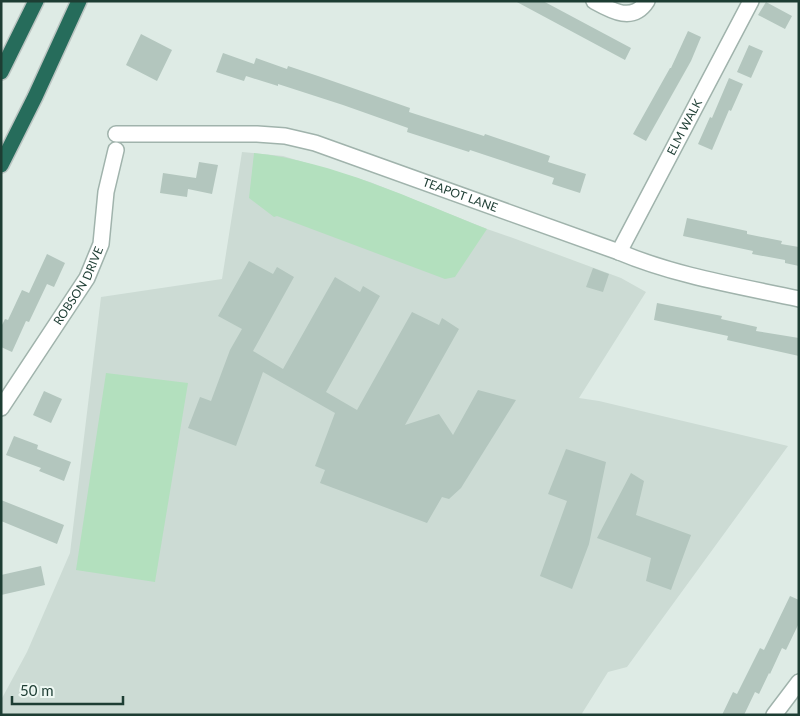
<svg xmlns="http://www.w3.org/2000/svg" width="800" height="716" viewBox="0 0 800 716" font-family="Lato,sans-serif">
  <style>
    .built { fill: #ccdbd4 }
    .green { fill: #b3e0be }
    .building { fill: #b3c6be }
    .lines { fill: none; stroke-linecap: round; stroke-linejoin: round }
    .minor-casing { stroke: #a0b3ac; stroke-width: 18 }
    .motorway-casing { stroke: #bbc5c2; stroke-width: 18 }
    .minor { stroke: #fff; stroke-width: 15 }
    .motorway { stroke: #266c5b; stroke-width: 15 }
    .labels { text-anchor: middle; stroke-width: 4; stroke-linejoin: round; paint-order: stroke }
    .street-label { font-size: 12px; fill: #1d3d33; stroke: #eef8f3 }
  </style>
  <rect width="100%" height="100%" fill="#deebe5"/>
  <path class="built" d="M242,152L283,156L370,182L487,229L513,238L621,278L646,292L579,398L599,401L788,446L627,667L608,672L581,715H1V700L27,652L70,553L101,297L222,279Z"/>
  <path class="green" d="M254,153C332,161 414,200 487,229L455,277L445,279L277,216L274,217L249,198Z
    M106,373L188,383L155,582L76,570Z"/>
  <path class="building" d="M515,1H543L631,48L625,60Z
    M766,2L792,16L785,29L758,15Z
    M688,31L701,37L691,61L646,141L633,134L670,68H671Z
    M141,34L172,50L157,81L126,65Z
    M749,45L763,51L751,78L737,72Z
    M223,53L254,64L256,58L287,69L288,66L318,76L410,108L409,112L484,136L485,134L550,156L548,162L586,174L580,193L552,184L554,178L470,150L469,152L407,132L408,128L343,105L278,84V86L246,76L244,81L216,72Z
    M729,78L743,84L731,111L729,110L712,150L698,144L710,117L712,118Z
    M199,162L218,165L212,194L188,189L187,197L160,193L163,173L196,178Z
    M687,218L747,231V234L782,241L781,244L799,247V266L785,263V260L752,254L753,251L683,236Z
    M47,254L65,263L54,287L47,284L29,322L26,321L12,352L1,347V327L5,319L8,320L22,290L29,293Z
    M249,261L273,274L277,267L294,277L253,351L283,369L335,277L360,292L363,286L380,296L326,392L357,410L412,312L439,325L442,318L459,329L405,425L439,414L453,435L478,390L516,400L461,488L449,499L442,497L427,523L320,483L325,470L315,466L335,413L263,372L236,446L188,428L200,397L211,401L230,350L242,329L218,316Z
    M593,268L609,274L603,292L586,287Z
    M657,303L722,316L721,319L757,327L756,331L799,338V356L727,340L728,336L654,320Z
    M44,391L62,399L51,423L33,415Z
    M14,436L38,445L37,449L71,462L64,481L39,471L41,468L6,455Z
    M566,449L606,462L589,544L572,589L540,576L567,501L548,494Z
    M631,473L644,481L636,515L691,535L671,590L646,581L651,558L597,538Z
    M1,500L64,525L57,544L1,521Z
    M41,566L45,585L1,595V575Z
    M790,596L799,600V623L786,650L782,648L770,674L769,673L759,694L755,692L744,715H722L733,692L737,694L760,648L764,650Z"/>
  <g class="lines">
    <g class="minor-casing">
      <g id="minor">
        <path d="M594,1C612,11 633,23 647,1"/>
        <path id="s1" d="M116,134H257L285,136L315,143L619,252C676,276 739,286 799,299"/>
        <path id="s2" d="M619,252L751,1"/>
        <path id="s3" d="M1,408L87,278L101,244L106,192L116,150"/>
        <path d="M774,715L799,682"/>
      </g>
    </g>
    <g class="motorway-casing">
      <path id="motorway" d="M1,72L36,1
        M1,165L35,97L79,1"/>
    </g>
    <use href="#minor" class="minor"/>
    <use href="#motorway" class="motorway"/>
  </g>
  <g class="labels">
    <g class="street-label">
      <text dy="4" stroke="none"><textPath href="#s2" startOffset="141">ELM WALK</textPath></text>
      <text dy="4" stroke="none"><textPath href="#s1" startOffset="354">TEAPOT LANE</textPath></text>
      <text dy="4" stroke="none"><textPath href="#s3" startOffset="145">ROBSON DRIVE</textPath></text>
    </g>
  </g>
  <rect width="800" height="716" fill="none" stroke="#1d3d33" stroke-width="5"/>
  <path d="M12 696v8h111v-8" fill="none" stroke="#1d3d33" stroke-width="2.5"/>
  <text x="20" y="696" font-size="15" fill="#1d3d33" stroke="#eef8f3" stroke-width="4" paint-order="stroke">50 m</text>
</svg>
